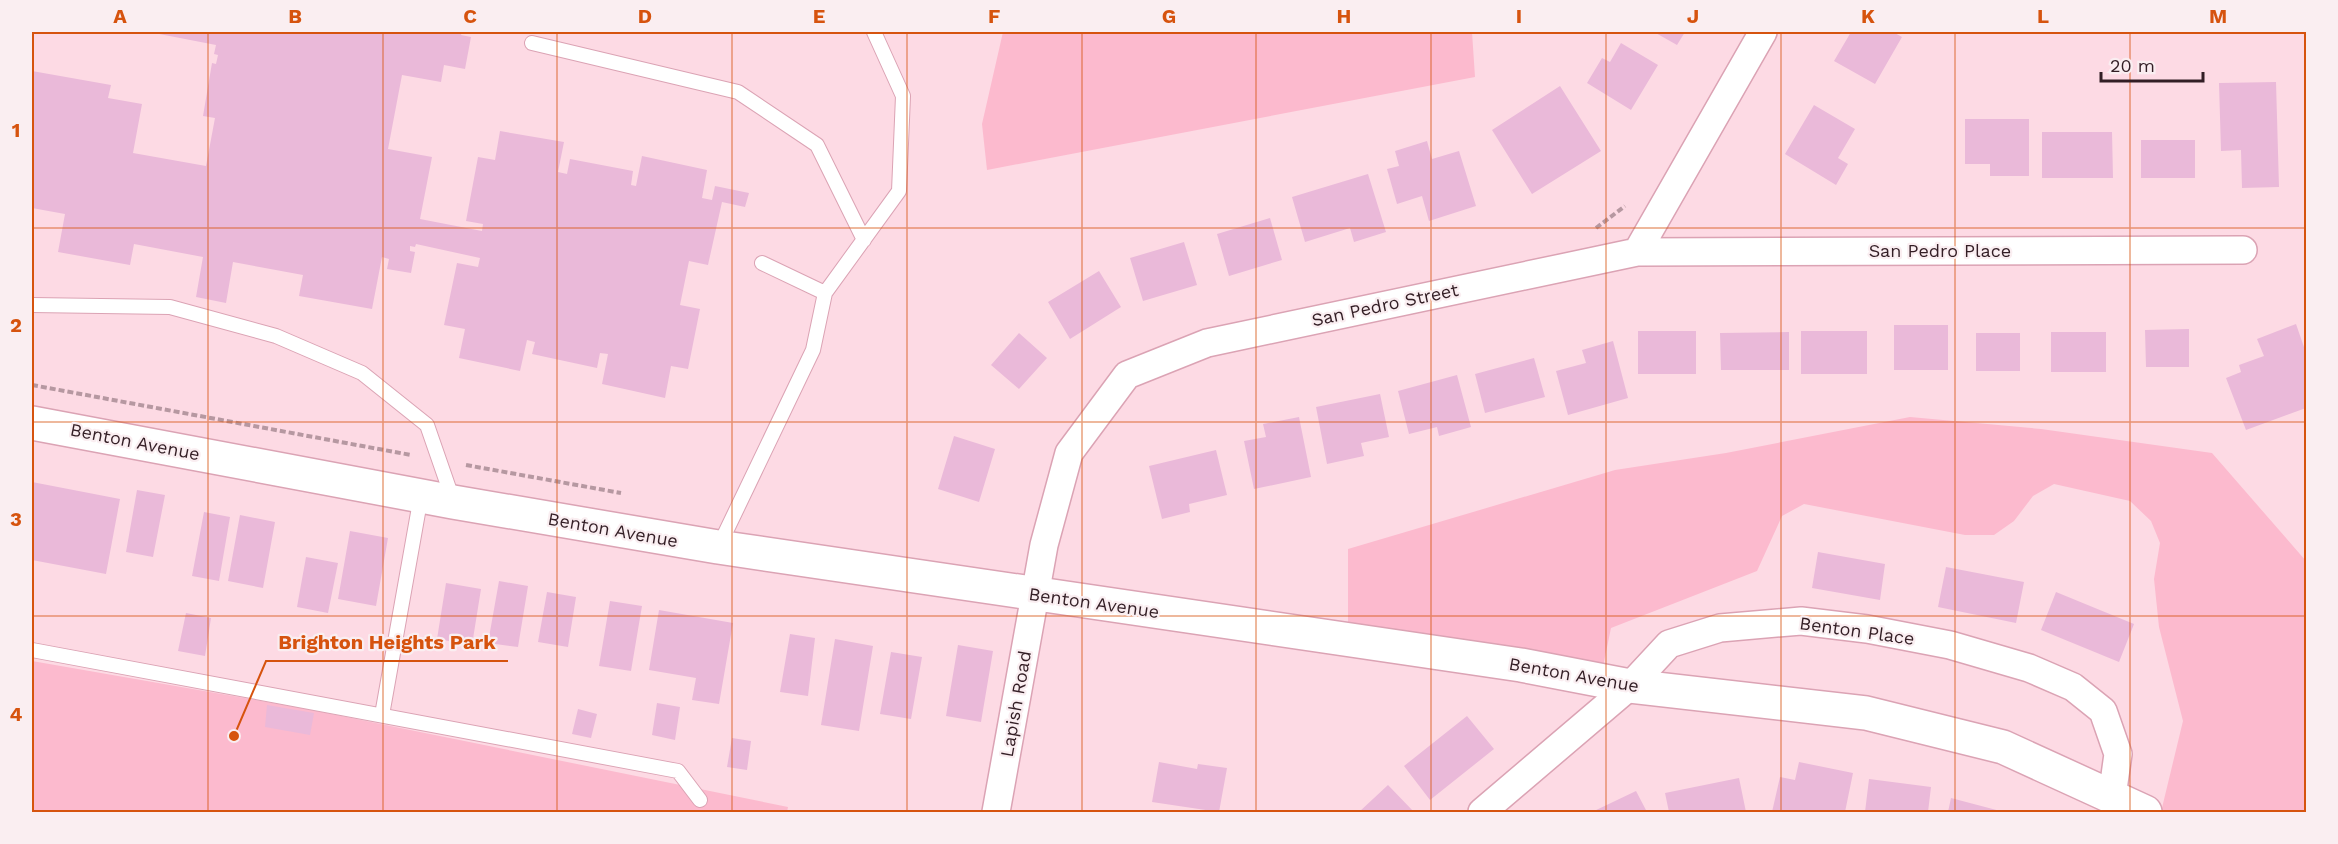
<svg xmlns="http://www.w3.org/2000/svg" width="2338" height="844" viewBox="0 0 2338 844" font-family="'Work Sans',sans-serif">
  <style>
    .green { fill: #fcbace }
    .building { fill: #eab9d9 }
    .lines { fill: none; stroke-linecap: round; stroke-linejoin: round }
    .lane-casing { stroke: #dba3b4; stroke-width: 16 }
    .street-casing { stroke: #dba3b4; stroke-width: 30 }
    .primary-casing { stroke: #dba3b4; stroke-width: 36 }
    .path { stroke: #b698a1; stroke-width: 4; stroke-dasharray: 6 3; stroke-linecap: butt }
    .lane { stroke: #fff; stroke-width: 14 }
    .street { stroke: #fff; stroke-width: 27 }
    .primary { stroke: #fff; stroke-width: 33 }
    .grid { fill: none; stroke: #d6530e; stroke-width: 1.5; stroke-opacity: 0.55 }
    .labels { text-anchor: middle; stroke-width: 4.5; stroke-linejoin: round; paint-order: stroke }
    .street-label { font-size: 18px; fill: #331e25; stroke: #faeef1 }
    .leader { fill: none; stroke: #d6530e; stroke-width: 2 }
    .callout-dot { fill: #d6530e; stroke: #faeef1; stroke-width: 2 }
    .callout-label { font-size: 20px; text-anchor: middle; font-weight: bold; fill: #d6530e; stroke: #faeef1; stroke-width: 4.5; stroke-linejoin: round; paint-order: stroke }
    .neatline { fill: none; stroke: #d6530e; stroke-width: 2 }
    .grid-label { font-size: 20px; text-anchor: middle; font-weight: bold; fill: #d6530e }
  </style>
  <rect width="100%" height="100%" fill="#fddae4"/>
  <path class="green" d="M1003,32H1472L1475,77L987,170L982,124Z
    M1910,417L2041,429L2212,453L2306,561V812H2161L2183,721L2159,627L2154,579L2160,543L2151,521L2130,501L2054,484L2033,496L2014,521L1994,535H1965L1804,504L1782,516L1757,571L1611,628L1600,681L1348,640V549L1615,470L1726,453Z
    M32,661L307,709L788,807L787,812H32Z"/>
  <path class="building" d="M149,32H462L461,35L471,37L465,69L444,65L441,82L402,75L388,149L432,157L420,219L482,231L483,224L466,221L478,157L495,160L500,131L564,142L558,172L567,174L570,159L633,171L631,185L636,186L642,156L707,170L702,198L712,200L715,186L749,193L745,207L722,202L708,265L689,261L680,305L700,309L688,369L671,366L665,398L602,384L608,354L600,353L597,368L532,354L535,342L527,340L520,371L459,358L465,329L444,325L457,263L478,267L480,258L416,244L415,247L410,246V251L415,252L411,273L387,269L389,259L382,257L372,309L299,296L303,275L233,262L226,303L196,297L203,257L134,244L130,265L58,252L65,214L32,208V71L111,85L108,98L142,104L133,153L206,166L215,118L203,116L212,63L216,64L218,55L214,54L216,45Z
    M1654,32H1685L1677,45Z
    M1851,32H1893L1902,37L1875,84L1834,61Z
    M1621,43L1658,65L1631,110L1587,83L1602,58L1610,62Z
    M2276,82L2279,187L2242,188L2241,150L2221,151L2219,83Z
    M1560,86L1601,151L1532,194L1492,130Z
    M1814,105L1855,129L1838,158L1848,164L1836,185L1785,154Z
    M1965,119H2029V176H1990V164H1965Z
    M2042,132H2112L2113,178H2042Z
    M2141,140H2195V178H2141Z
    M1427,141L1432,159L1459,151L1476,206L1429,221L1422,196L1397,204L1387,169L1399,166L1395,151Z
    M1368,174L1386,232L1354,242L1350,228L1305,242L1292,197Z
    M1270,218L1282,260L1229,276L1217,234Z
    M1184,242L1197,285L1143,301L1130,258Z
    M1099,271L1121,307L1070,339L1048,302Z
    M2296,324L2306,353V408L2246,430L2226,378L2241,372L2239,365L2264,356L2257,339Z
    M1894,325H1948V370H1894Z
    M2189,329V367H2146L2145,330Z
    M1638,331H1696V374H1638Z
    M1801,331H1867V374H1801Z
    M1789,332V370H1721L1720,333Z
    M2051,332H2106V372H2051Z
    M1019,333L1047,358L1019,389L991,365Z
    M1976,333H2020V371H1976Z
    M1613,341L1628,398L1568,415L1556,371L1586,363L1582,350Z
    M1534,358L1545,397L1485,413L1475,374Z
    M1457,375L1471,427L1439,436L1437,427L1409,434L1398,391Z
    M1380,394L1389,437L1361,443L1364,456L1327,464L1316,407Z
    M1299,417L1311,477L1254,489L1244,441L1266,437L1263,424Z
    M954,436L995,449L979,502L938,489Z
    M1216,450L1227,495L1189,504L1190,512L1162,519L1149,466Z
    M32,482L120,499L106,574L32,560Z
    M137,490L165,495L153,557L126,552Z
    M204,512L230,517L219,581L192,576Z
    M240,515L275,522L263,588L228,581Z
    M350,531L388,538L376,606L338,599Z
    M1818,552L1885,564L1880,600L1812,588Z
    M306,557L338,563L328,613L297,607Z
    M1946,567L2024,582L2016,623L1938,607Z
    M499,581L528,586L518,647L488,643Z
    M446,583L481,589L472,645L437,639Z
    M547,592L576,597L568,647L538,642Z
    M2056,592L2134,624L2119,662L2041,630Z
    M610,601L642,606L631,671L599,666Z
    M659,610L733,623L719,704L692,700L696,678L649,670Z
    M186,613L211,618L205,656L178,651Z
    M790,634L815,638L808,696L780,692Z
    M835,639L873,646L859,731L821,725Z
    M958,645L993,651L981,722L946,716Z
    M891,652L922,657L911,719L880,714Z
    M657,703L680,707L675,740L652,735Z
    M267,705L314,713L310,735L265,727Z
    M578,709L597,714L591,738L572,734Z
    M1467,716L1494,749L1430,800L1404,766Z
    M732,738L751,741L747,770L727,767Z
    M1159,762L1197,769L1198,764L1227,768L1219,812L1152,802Z
    M1799,762L1853,773L1845,812H1772L1780,777L1795,780Z
    M1739,778L1746,812H1669L1665,793Z
    M1869,779L1931,787L1928,812H1865Z
    M1388,785L1414,812H1359Z
    M1636,791L1647,812H1592Z
    M1951,798L2004,812H1948Z"/>
  <g class="lines">
    <g class="lane-casing">
      <path id="lane" d="M532,43L738,92L817,145L864,240
        M825,293L899,191L903,96L874,32
        M32,305L170,307L276,336L362,373L427,425L453,500
        M719,546L813,350L825,293L762,263
        M32,650L678,771L700,800
        M382,715L421,496"/>
    </g>
    <g class="street-casing">
      <path id="street" d="M1637,252L2243,250
        M996,812L1044,545L1069,453L1127,375L1207,343L1637,252L1763,32
        M1482,812L1630,686L1669,644L1720,628L1801,621L1867,629L1950,645L2029,668L2073,687L2103,711L2118,754L2112,797"/>
    </g>
    <g class="primary-casing">
      <path id="primary" d="M32,423L453,502L718,547L1521,665L1630,686L1866,713L2003,747L2145,812"/>
    </g>
    <path class="path" d="M1596,228L1625,206
      M32,385L411,455
      M466,465L621,493"/>
    <use href="#lane" class="lane"/>
    <use href="#street" class="street"/>
    <use href="#primary" class="primary"/>
  </g>
  <path class="grid" d="M208,32V812M383,32V812M557,32V812M732,32V812M907,32V812M1082,32V812M1256,32V812M1431,32V812M1606,32V812M1781,32V812M1955,32V812M2130,32V812M32,228H2306M32,422H2306M32,616H2306"/>
  <g class="labels">
    <g class="street-label">
      <text x="1940" y="257">San Pedro Place</text>
      <text transform="translate(1385 305) rotate(-12)" y="6">San Pedro Street</text>
      <text transform="translate(135 442) rotate(11)" y="6">Benton Avenue</text>
      <text transform="translate(613 530) rotate(10)" y="6">Benton Avenue</text>
      <text transform="translate(1094 603) rotate(8)" y="6">Benton Avenue</text>
      <text transform="translate(1857 631) rotate(8)" y="6">Benton Place</text>
      <text transform="translate(1574 675) rotate(10)" y="6">Benton Avenue</text>
      <text transform="translate(1016 704) rotate(-80)" y="6">Lapish Road</text>
    </g>
  </g>
  <path class="leader" d="M234 736L266 661H508"/>
  <circle class="callout-dot" cx="234" cy="736" r="6"/>
  <g class="callout-label">
    <text x="387" y="649">Brighton Heights Park</text>
  </g>
  <rect width="2338" height="844" fill="none" stroke="#faeef1" stroke-width="66"/>
  <path d="M2101 72v9h102v-9" fill="none" stroke="#331e25" stroke-width="3"/>
  <text x="2110" y="72" font-size="18" fill="#331e25" stroke="#faeef1" stroke-width="4.5" paint-order="stroke">20 m</text>
  <rect x="33" y="33" width="2272" height="778" class="neatline"/>
  <g class="grid-label">
    <text x="120" y="23">A</text>
    <text x="295" y="23">B</text>
    <text x="470" y="23">C</text>
    <text x="645" y="23">D</text>
    <text x="819" y="23">E</text>
    <text x="994" y="23">F</text>
    <text x="1169" y="23">G</text>
    <text x="1344" y="23">H</text>
    <text x="1519" y="23">I</text>
    <text x="1693" y="23">J</text>
    <text x="1868" y="23">K</text>
    <text x="2043" y="23">L</text>
    <text x="2218" y="23">M</text>
    <text x="16" y="137">1</text>
    <text x="16" y="332">2</text>
    <text x="16" y="526">3</text>
    <text x="16" y="721">4</text>
  </g>
</svg>
